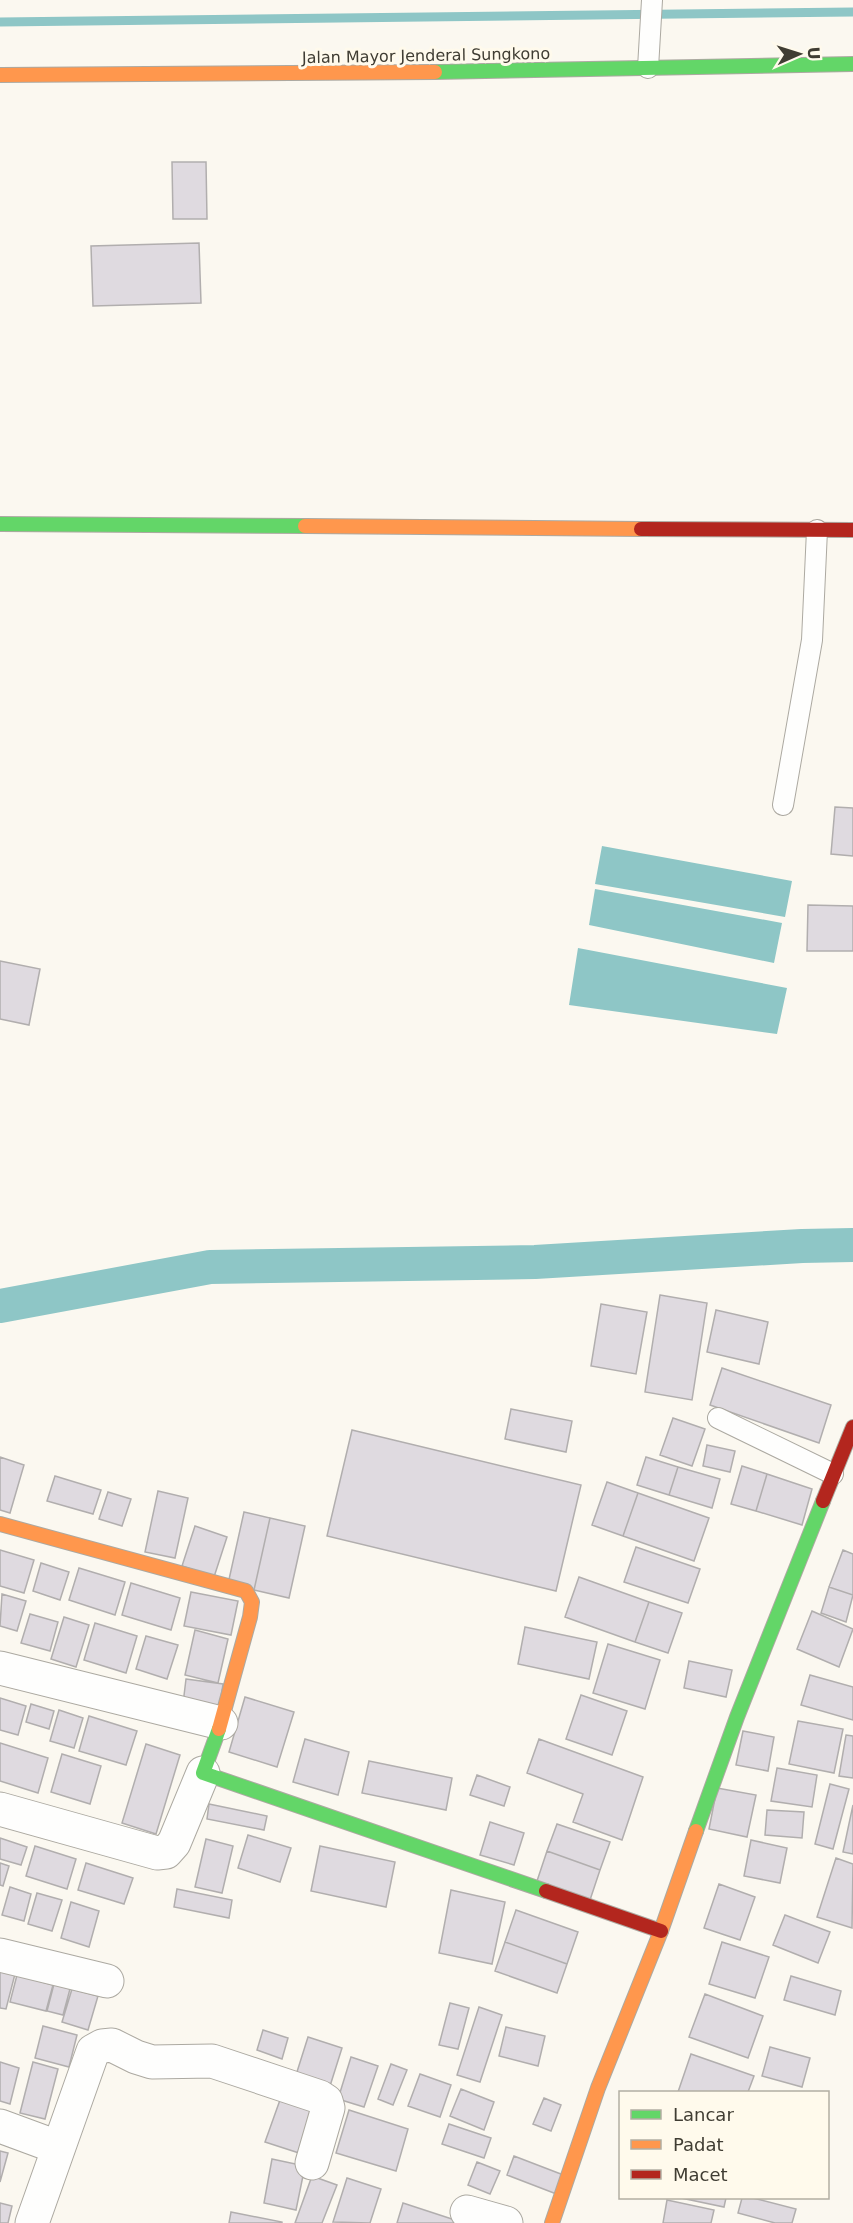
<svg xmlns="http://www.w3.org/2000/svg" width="853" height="2223" viewBox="0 0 853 2223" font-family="'DejaVu Sans',sans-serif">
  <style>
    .water { fill: #8ec6c6 }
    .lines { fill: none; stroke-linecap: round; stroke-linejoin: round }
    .stream { stroke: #8ec6c6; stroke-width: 9 }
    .canal { stroke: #8ec6c6; stroke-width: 34 }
    .building { fill: #dfdae0; stroke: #b1aeae; stroke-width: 1.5 }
    .lane-casing { stroke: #aca9a1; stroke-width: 22 }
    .street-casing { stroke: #aca9a1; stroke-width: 35 }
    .fast-casing { stroke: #aca9a1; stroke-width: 16 }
    .slow-casing { stroke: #aca9a1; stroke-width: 16 }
    .jam-casing { stroke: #aca9a1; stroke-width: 16 }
    .lane { stroke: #fefefd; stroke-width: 20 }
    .street { stroke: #fefefd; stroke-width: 33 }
    .fast { stroke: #63d668; stroke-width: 14 }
    .slow { stroke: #ff974d; stroke-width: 14 }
    .jam { stroke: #b3261e; stroke-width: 14 }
    .labels { text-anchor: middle; stroke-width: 6; stroke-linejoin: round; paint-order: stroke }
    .street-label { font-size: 16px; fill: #403d33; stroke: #fffaec }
  </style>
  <rect width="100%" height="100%" fill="#fbf8f0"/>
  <path class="water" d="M602,846L792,881L785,917L595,884Z
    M595,889L782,923L774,963L589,925Z
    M578,948L787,988L777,1034L569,1005Z"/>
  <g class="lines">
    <path class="stream" d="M0,22L853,12"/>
    <path class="canal" d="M0,1306L210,1267L535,1262L802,1246L853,1245"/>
  </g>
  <path class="building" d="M172,162H206L207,219H173Z
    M199,243L201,303L93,306L91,246Z
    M835,807L853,808V856L831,854Z
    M808,905L853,906V951H807Z
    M0,961L40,969L29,1025L0,1019Z
    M660,1295L707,1303L692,1400L645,1392Z
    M601,1304L647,1312L636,1374L591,1366Z
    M716,1310L768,1322L759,1364L707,1352Z
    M722,1368L831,1405L819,1443L710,1405Z
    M511,1409L572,1421L566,1452L505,1439Z
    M673,1418L705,1429L692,1466L660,1455Z
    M352,1430L581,1485L556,1591L327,1536Z
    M707,1445L735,1451L730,1472L703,1466Z
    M0,1457L24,1465L10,1513L0,1510Z
    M646,1457L678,1467L669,1495L637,1485Z
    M742,1466L767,1474L756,1511L731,1504Z
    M678,1467L720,1479L712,1508L669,1495Z
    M767,1474L812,1489L802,1525L756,1511Z
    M55,1476L101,1490L93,1514L47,1501Z
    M607,1482L638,1493L623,1536L592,1525Z
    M158,1491L188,1498L175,1558L145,1552Z
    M108,1492L131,1499L122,1526L99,1519Z
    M638,1493L709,1518L694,1561L623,1536Z
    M244,1512L270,1518L254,1590L228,1584Z
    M270,1518L305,1526L289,1598L254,1590Z
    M195,1526L227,1537L214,1577L182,1566Z
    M636,1547L700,1569L688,1603L624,1582Z
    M0,1550L34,1560L24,1593L0,1586Z
    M843,1550L853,1554V1595L829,1587Z
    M41,1563L69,1572L60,1600L33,1591Z
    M79,1568L125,1582L115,1615L69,1600Z
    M579,1577L649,1602L635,1642L565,1617Z
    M131,1583L180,1598L171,1630L122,1615Z
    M829,1587L853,1595L846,1622L821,1613Z
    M191,1592L238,1601L231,1635L184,1626Z
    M2,1594L26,1601L17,1631L0,1626Z
    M649,1602L682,1613L668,1653L635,1642Z
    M812,1611L853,1629L839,1667L797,1649Z
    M30,1614L58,1622L50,1651L21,1643Z
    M64,1617L89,1625L76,1667L51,1659Z
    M95,1623L137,1636L126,1673L84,1660Z
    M525,1627L597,1642L589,1679L518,1664Z
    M195,1630L228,1639L218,1683L185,1675Z
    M146,1636L178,1645L167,1679L136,1669Z
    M608,1644L660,1660L645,1709L593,1693Z
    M689,1661L732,1670L726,1697L684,1688Z
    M810,1675L853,1687V1720L801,1705Z
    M186,1679L223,1684L218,1717L182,1712Z
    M581,1695L627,1711L612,1755L566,1739Z
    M245,1697L294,1712L277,1767L229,1752Z
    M0,1698L26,1706L18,1735L0,1730Z
    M31,1704L54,1711L49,1729L26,1722Z
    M59,1710L83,1718L74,1748L50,1741Z
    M89,1716L137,1731L126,1765L79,1751Z
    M798,1721L843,1729L834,1773L789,1764Z
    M743,1731L774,1737L768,1771L736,1765Z
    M846,1735L853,1736V1778L839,1776Z
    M305,1739L349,1752L338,1795L293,1782Z
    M539,1739L643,1777L622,1840L573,1822L583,1794L527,1773Z
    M0,1743L48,1758L38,1793L0,1781Z
    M146,1744L180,1755L156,1834L122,1823Z
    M62,1754L101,1766L90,1804L51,1792Z
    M369,1761L452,1778L446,1810L362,1793Z
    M777,1768L817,1775L812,1807L771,1801Z
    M477,1775L510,1787L504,1806L470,1795Z
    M830,1784L849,1789L833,1849L815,1844Z
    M717,1788L756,1795L747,1837L709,1829Z
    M209,1804L267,1816L264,1830L207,1819Z
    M853,1805V1854L843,1852Z
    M767,1810L804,1812L802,1838L765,1835Z
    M490,1822L524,1833L514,1865L480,1855Z
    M557,1824L610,1842L600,1870L547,1851Z
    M248,1835L291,1848L280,1882L238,1868Z
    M0,1838L27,1847L21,1865L0,1859Z
    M206,1839L233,1846L222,1893L195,1887Z
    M751,1840L787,1848L780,1883L744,1876Z
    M35,1846L76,1859L67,1889L26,1876Z
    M320,1846L395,1862L386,1907L311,1891Z
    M547,1851L600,1870L590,1900L537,1881Z
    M836,1858L853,1864L852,1928L817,1917Z
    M0,1863L9,1866L3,1886L0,1885Z
    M86,1863L133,1878L124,1904L78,1890Z
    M719,1884L755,1897L740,1940L704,1928Z
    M10,1887L31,1894L24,1921L2,1915Z
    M177,1889L232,1900L229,1918L174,1907Z
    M451,1890L505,1902L492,1964L439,1953Z
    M37,1893L62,1900L52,1931L28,1924Z
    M71,1902L99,1911L89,1947L61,1938Z
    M516,1910L578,1932L567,1964L505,1942Z
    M785,1915L830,1932L818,1963L773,1945Z
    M505,1942L567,1964L557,1993L495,1971Z
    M722,1942L769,1957L755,1998L709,1984Z
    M0,1970L15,1974L6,2009L0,2008Z
    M17,1975L53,1985L46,2011L10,2002Z
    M791,1976L841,1991L835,2015L784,2000Z
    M54,1984L70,1989L63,2015L47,2011Z
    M72,1989L98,1996L88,2030L62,2022Z
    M705,1994L763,2016L748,2058L689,2037Z
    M450,2003L469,2008L458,2049L439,2045Z
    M479,2007L502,2015L480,2082L457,2075Z
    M43,2026L77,2035L69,2067L35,2058Z
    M506,2027L545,2036L538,2066L499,2056Z
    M263,2030L288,2038L282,2059L257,2050Z
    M308,2037L342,2048L330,2086L296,2075Z
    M770,2047L810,2058L802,2087L762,2076Z
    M691,2054L754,2076L748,2092H678Z
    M351,2057L378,2066L364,2107L338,2099Z
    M0,2062L19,2068L10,2104L0,2101Z
    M33,2062L58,2069L45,2119L20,2113Z
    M391,2064L407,2070L393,2105L378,2099Z
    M420,2074L451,2085L440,2117L408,2106Z
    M461,2089L494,2102L484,2130L450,2116Z
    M544,2098L561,2105L551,2131L533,2124Z
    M280,2100L313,2111L299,2153L265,2142Z
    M349,2110L408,2129L396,2171L336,2153Z
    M449,2124L491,2138L484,2158L442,2144Z
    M0,2151L8,2153L0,2182Z
    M514,2156L566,2176L559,2195L507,2175Z
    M272,2159L305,2166L296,2210L264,2203Z
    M477,2162L500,2171L490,2194L468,2185Z
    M312,2176L337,2185L322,2223H295Z
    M347,2178L381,2189L370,2223L333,2222Z
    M681,2198H726L724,2207Z
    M742,2198H753L796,2209L792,2223H775L738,2213Z
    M667,2200L714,2210L711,2223H663Z
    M0,2203L12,2206L8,2223H0Z
    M403,2203L455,2220L454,2223H397Z
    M231,2212L282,2222V2223H229Z"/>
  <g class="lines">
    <g class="lane-casing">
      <path id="lane" d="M648,68L652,0
        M783,805L812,640L817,530
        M718,1418L833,1474"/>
    </g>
    <g class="street-casing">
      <path id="street" d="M0,1668L221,1723
        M0,1809L157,1853L166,1852L174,1843L203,1773
        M0,1955L107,1981
        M0,2126L57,2147
        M467,2212L506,2223
        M32,2223L93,2051L102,2046L112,2045L136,2057L152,2062L212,2061L320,2097L326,2101L328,2108L312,2163"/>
    </g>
    <g class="fast-casing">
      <path id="fast" d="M435,72L853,64
        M0,524L305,526
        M219,1729L203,1773L546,1891
        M696,1831L737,1717L823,1501"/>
    </g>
    <g class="slow-casing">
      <path id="slow" d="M0,75L435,72
        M305,526L641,529
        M0,1524L246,1591L252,1602L250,1617L219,1729
        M552,2223L598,2088L661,1931L696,1831"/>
    </g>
    <g class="jam-casing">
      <path id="jam" d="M641,529L853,530
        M823,1501L853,1427
        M546,1891L661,1931"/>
    </g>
    <use href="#lane" class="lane"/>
    <use href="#street" class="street"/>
    <use href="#fast" class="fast"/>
    <use href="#slow" class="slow"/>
    <use href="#jam" class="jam"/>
  </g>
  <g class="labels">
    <g class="street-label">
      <text transform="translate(426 55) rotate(-1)" y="6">Jalan Mayor Jenderal Sungkono</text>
    </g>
  </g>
  <rect x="619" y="2091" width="210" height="108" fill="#fffaec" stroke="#b3aea2" stroke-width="1.5"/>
  <rect x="631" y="2110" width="30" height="9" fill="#63d668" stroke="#b3aea2" stroke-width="1.5"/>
  <text x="673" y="2121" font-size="18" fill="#403d33">Lancar</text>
  <rect x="631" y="2140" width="30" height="9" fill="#ff974d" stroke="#b3aea2" stroke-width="1.5"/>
  <text x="673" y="2151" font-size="18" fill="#403d33">Padat</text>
  <rect x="631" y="2170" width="30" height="9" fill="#b3261e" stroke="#b3aea2" stroke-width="1.5"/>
  <text x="673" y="2181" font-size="18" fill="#403d33">Macet</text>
  <g transform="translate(799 54) rotate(87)" stroke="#fffaec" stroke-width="4.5" paint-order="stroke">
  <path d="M0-4.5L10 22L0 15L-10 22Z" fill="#403d33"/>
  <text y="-9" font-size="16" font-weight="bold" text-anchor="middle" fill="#403d33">U</text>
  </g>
</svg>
